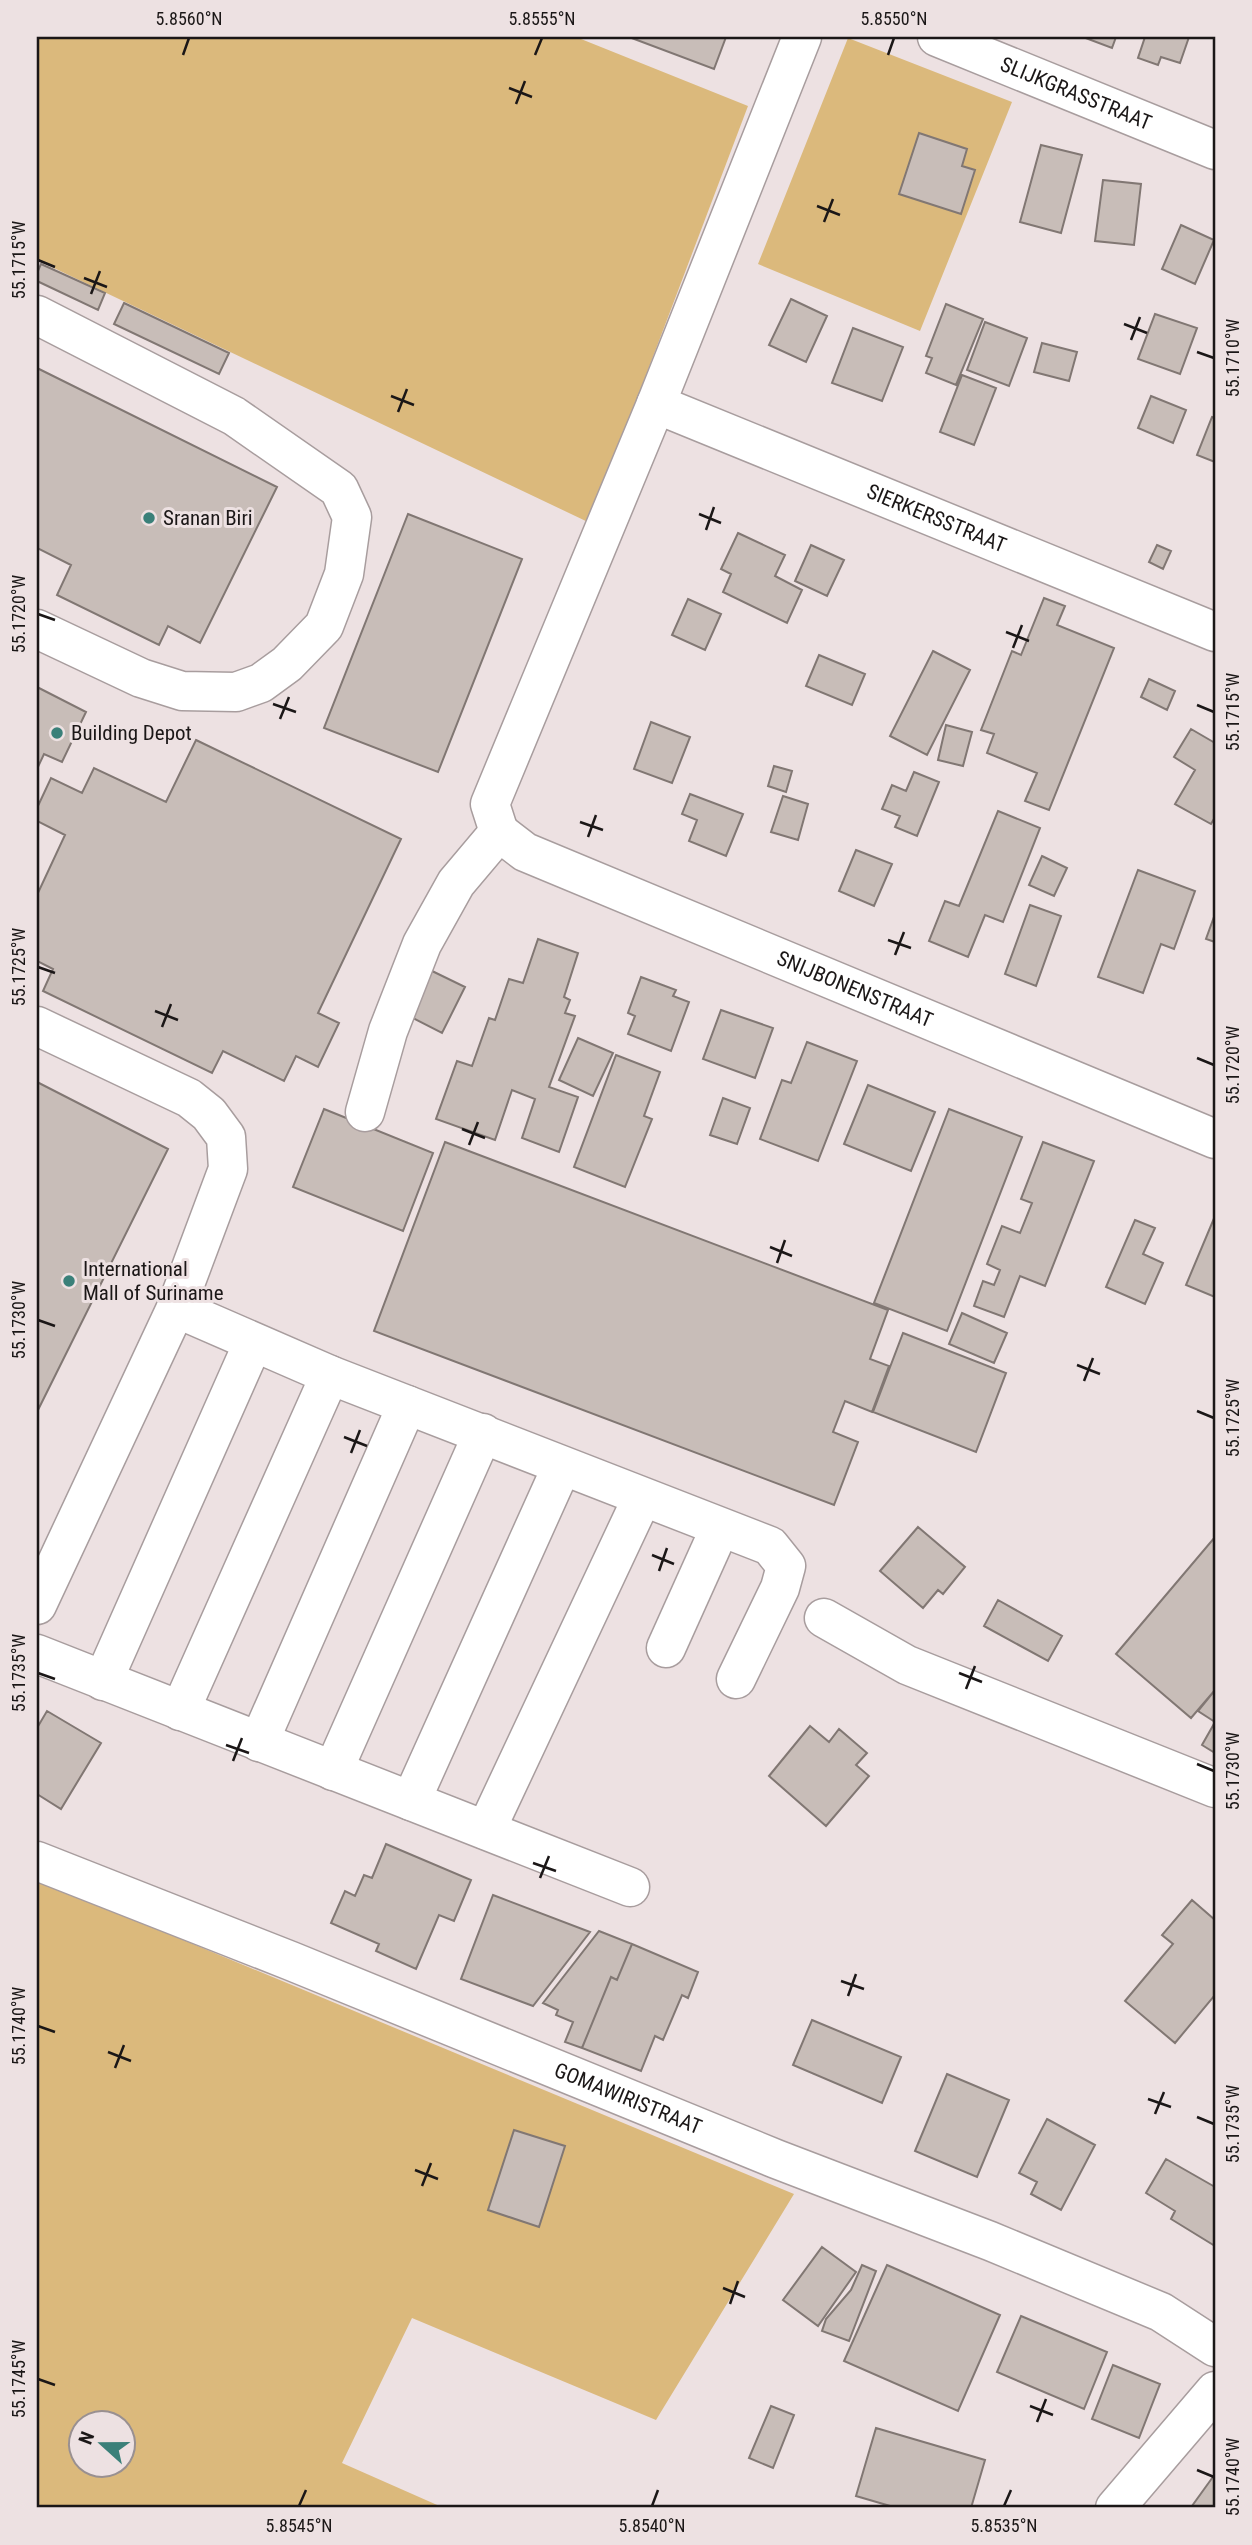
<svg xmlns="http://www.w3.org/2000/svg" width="1252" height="2545" viewBox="0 0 1252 2545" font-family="'Roboto Condensed',sans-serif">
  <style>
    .green { fill: #dbb97c; fill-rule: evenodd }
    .building { fill: #c8bdb8; stroke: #817773; stroke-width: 2 }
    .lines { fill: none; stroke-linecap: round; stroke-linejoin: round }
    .minor-casing { stroke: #a89d9e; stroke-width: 41 }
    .minor { stroke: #fff; stroke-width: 38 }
    .ticks { fill: none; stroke: #1b1717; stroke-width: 2.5 }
    .poi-dot { fill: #3a8079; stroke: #ede1e2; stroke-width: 2.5 }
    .labels { text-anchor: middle; stroke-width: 6; stroke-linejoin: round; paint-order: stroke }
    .street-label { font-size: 21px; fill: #1b1717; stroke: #ede1e2 }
    .poi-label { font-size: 21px; fill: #1b1717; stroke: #ede1e2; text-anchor: start }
    .neatline { fill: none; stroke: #1b1717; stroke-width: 2.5 }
    .ticks-label { font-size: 18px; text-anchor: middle; fill: #1b1717 }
  </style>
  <rect width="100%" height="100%" fill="#ede1e2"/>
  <path class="green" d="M37,37H576L748,106L590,523L37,260Z
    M848,38L1012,102L920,331L758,264Z
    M37,1879L794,2194L656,2420L412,2318L342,2463L444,2508H37ZM80,2422H122V2464H80Z"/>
  <path class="building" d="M629,37H726L714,69Z
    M1083,37H1116L1112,48Z
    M1145,37H1189L1180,63L1161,57L1158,65L1138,58Z
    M919,133L967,149L962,166L975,170L961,214L899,194Z
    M1041,145L1082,155L1061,233L1020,222Z
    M1103,180L1141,184L1134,245L1095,241Z
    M1181,225L1214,240L1195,284L1162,269Z
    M41,264L105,293L98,310L37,281V273Z
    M791,299L827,316L806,362L769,345Z
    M124,303L229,353L219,374L114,324Z
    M946,304L983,319L956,385L926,373L932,358L926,356Z
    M1155,314L1197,328L1180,374L1138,359Z
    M985,322L1027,338L1009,386L967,370Z
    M853,328L903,347L882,401L832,383Z
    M1042,343L1077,352L1069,381L1034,372Z
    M37,368L277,487L200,643L168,626L159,645L57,595L71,565L37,548Z
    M962,375L996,388L974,445L940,432Z
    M1151,396L1186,410L1173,443L1138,428Z
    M1212,417L1215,418V462L1197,455Z
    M408,514L522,559L438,772L324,728Z
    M738,533L785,555L775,576L802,590L787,623L723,592L731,574L721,569Z
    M811,545L844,560L827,596L795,581Z
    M1157,545L1171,551L1163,569L1149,562Z
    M1044,598L1065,606L1057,625L1114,648L1049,810L1025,801L1037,773L987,753L994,734L981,730L1012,651L1021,655Z
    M688,599L721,614L705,650L672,635Z
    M933,651L970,670L927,755L890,736Z
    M819,655L865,674L852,705L806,686Z
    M1149,679L1175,691L1167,710L1141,697Z
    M37,687L86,712L62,762L44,754L37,769Z
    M651,722L690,737L672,783L634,769Z
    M946,725L972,732L963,766L938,760Z
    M1191,729L1215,743V817L1211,824L1175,804L1195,770L1174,757Z
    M196,740L401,839L318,1013L339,1023L318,1067L296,1056L284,1081L223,1051L212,1073L43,991L53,969L37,961V895L65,835L37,821V808L51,778L82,793L94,768L166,802Z
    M774,766L792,771L786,792L768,786Z
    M914,772L939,782L917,836L895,827L900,816L882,809L892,785L906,791Z
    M690,794L743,814L726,856L689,841L697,820L682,814Z
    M783,796L808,804L798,840L771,832Z
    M998,811L1040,828L1003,922L985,915L968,957L929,941L945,901L959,906Z
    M856,850L892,864L874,906L839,891Z
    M1042,856L1067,868L1054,896L1029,885Z
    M1138,870L1195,891L1174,949L1161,944L1143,993L1098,977Z
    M1030,905L1061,916L1036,986L1005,974Z
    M1215,914V942L1206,939Z
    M538,939L578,953L564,997L570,1000L565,1013L575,1016L549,1087L578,1097L559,1152L522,1138L535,1099L512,1090L495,1140L436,1119L457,1061L472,1066L489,1018L495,1020L509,979L523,983Z
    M430,970L465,987L442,1033L407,1015Z
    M641,977L676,990L673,996L689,1002L671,1051L628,1034L635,1016L628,1013Z
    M721,1010L773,1028L755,1078L703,1059Z
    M578,1038L613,1053L593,1096L559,1080Z
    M807,1042L857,1061L818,1161L760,1139L782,1080L791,1083Z
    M616,1055L660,1072L644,1116L652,1119L625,1187L574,1167Z
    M37,1082L168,1149L37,1412Z
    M868,1085L935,1112L911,1171L844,1144Z
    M723,1098L750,1108L737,1144L710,1135Z
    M324,1109L433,1153L403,1231L293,1187Z
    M949,1109L1022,1137L947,1331L874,1303Z
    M445,1142L888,1310L870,1359L889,1366L872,1412L845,1401L833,1432L858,1442L834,1505L374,1331Z
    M1043,1142L1094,1161L1045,1286L1020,1276L1004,1317L974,1306L983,1281L994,1285L1000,1270L987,1264L1002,1226L1020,1233L1032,1203L1021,1199Z
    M1215,1216V1297L1186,1285Z
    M1135,1220L1155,1228L1143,1254L1163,1263L1145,1304L1106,1287Z
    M962,1313L1007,1333L994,1363L949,1344Z
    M903,1333L1006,1373L976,1452L873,1412Z
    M918,1527L965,1567L943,1594L938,1590L923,1608L880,1571Z
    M1215,1537V1690L1191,1718L1116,1654Z
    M998,1600L1062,1636L1048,1661L984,1626Z
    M1215,1690V1753L1202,1745L1215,1722L1198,1711Z
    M47,1711L101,1743L61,1809L37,1794V1728Z
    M810,1726L829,1742L839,1729L867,1753L856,1765L869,1776L826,1826L769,1776Z
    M386,1844L471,1880L454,1921L439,1915L416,1969L376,1951L379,1944L331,1923L345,1891L355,1896L364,1875L372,1878Z
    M493,1895L590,1932L533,2006L461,1979Z
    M1192,1900L1215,1920V1995L1175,2043L1125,2001L1173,1944L1162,1935Z
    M599,1931L632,1944L617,1980L611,1977L582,2048L565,2042L573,2022L556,2015L558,2010L543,2003Z
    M632,1944L698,1972L688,1998L682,1995L663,2040L655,2036L641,2071L582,2048L611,1977L617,1980Z
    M812,2020L901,2057L882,2103L793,2065Z
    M947,2074L1009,2100L977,2177L915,2151Z
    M1047,2119L1095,2145L1061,2210L1031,2194L1037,2182L1019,2173Z
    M514,2130L565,2146L539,2227L488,2210Z
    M1166,2159L1215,2187V2246L1171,2219L1175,2211L1146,2193Z
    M822,2247L856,2272L818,2326L783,2300Z
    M862,2265L876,2271L849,2341L822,2331L826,2319L851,2290Z
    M887,2265L1000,2315L958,2411L844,2361Z
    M1021,2316L1107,2352L1084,2409L997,2372Z
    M1113,2365L1160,2384L1139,2438L1092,2419Z
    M771,2406L794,2415L773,2468L749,2458Z
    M876,2428L985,2460L971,2508H897L856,2496Z
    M1215,2474V2508H1195L1192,2506Z"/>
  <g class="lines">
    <g class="minor-casing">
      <g id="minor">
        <path id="s1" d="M937,37L1215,150"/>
        <path d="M37,315L234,416L339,489L352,517L344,574L324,626L287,664L261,683L236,692L182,691L141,678L37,629"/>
        <path id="s2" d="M656,404L1215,632"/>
        <path d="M499,832L490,804L656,404L802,37"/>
        <path id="s3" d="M499,832L525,852L1215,1139"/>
        <path d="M37,1026L189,1098L209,1114L226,1137L228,1169L176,1308L37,1605"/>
        <path d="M365,1112L388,1031L422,944L456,883L499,832"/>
        <path d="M176,1308L330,1375L770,1546L786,1566L780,1588L736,1679"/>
        <path d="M824,1618L907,1665L1215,1788"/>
        <path d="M666,1648L720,1528"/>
        <path d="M37,1654L630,1887"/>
        <path d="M103,1681L253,1343"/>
        <path d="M180,1711L330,1375"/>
        <path d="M259,1742L407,1405"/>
        <path d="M333,1771L483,1433"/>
        <path d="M411,1801L562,1466"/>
        <path d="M486,1830L642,1498"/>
        <path id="s4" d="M37,1861L291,1961L776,2159L990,2241L1161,2312L1215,2347"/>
        <path d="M1115,2508L1215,2391"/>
      </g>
    </g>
    <use href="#minor" class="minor"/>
  </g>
  <path class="ticks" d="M183,55L189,38M535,55L542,38M888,55L894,38M509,88L532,97M516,104L525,81M817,206L840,215M824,222L833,199M38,260L55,267M84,278L107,287M91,294L100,271M1124,324L1147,333M1131,340L1140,317M1197,352L1214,358M391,396L414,405M398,412L407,389M699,514L721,523M706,530L714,507M38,614L55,620M1006,632L1029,641M1013,648L1022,625M273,704L296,712M1197,705L1214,712M280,719L289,697M580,822L603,830M588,837L596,815M888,940L911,948M895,955L904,932M38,967L55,973M155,1011L178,1020M162,1027L171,1004M1197,1058L1214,1065M462,1129L485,1138M469,1145L478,1122M770,1247L792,1256M777,1263L785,1240M38,1320L55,1326M1077,1365L1100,1374M1084,1381L1093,1358M1197,1411L1214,1418M344,1437L367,1446M351,1453L360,1430M652,1555L674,1564M659,1571L667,1548M38,1673L55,1679M959,1673L982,1682M966,1689L975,1666M226,1745L249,1753M233,1761L242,1738M1197,1764L1214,1771M533,1863L556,1871M540,1878L549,1856M841,1981L864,1989M848,1996L856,1974M38,2026L55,2032M108,2052L131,2061M115,2068L124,2045M1148,2099L1171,2107M1155,2114L1164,2092M1197,2117L1214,2124M415,2170L438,2179M422,2186L431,2163M723,2288L745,2297M730,2304L738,2281M38,2379L55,2385M1030,2406L1053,2415M1037,2422L1046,2399M1197,2470L1214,2477M299,2506L306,2490M652,2506L658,2490M1004,2506L1011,2490"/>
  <g class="poi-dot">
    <circle cx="149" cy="518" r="7"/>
    <circle cx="57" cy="733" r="7"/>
    <circle cx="69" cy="1281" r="7"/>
  </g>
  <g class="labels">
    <g class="street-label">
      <text dy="7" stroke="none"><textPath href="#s1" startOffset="150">SLIJKGRASSTRAAT</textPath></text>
      <text dy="7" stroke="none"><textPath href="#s2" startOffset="303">SIERKERSSTRAAT</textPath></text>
      <text dy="7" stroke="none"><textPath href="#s3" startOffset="390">SNIJBONENSTRAAT</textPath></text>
      <text dy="7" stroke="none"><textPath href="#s4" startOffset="637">GOMAWIRISTRAAT</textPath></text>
    </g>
    <g class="poi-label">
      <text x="163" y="525">Sranan Biri</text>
      <text x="71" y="740">Building Depot</text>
      <text x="83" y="1276">International<tspan x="83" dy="24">Mall of Suriname</tspan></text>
    </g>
  </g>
  <rect width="1252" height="2545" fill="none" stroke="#ede1e2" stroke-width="77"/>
  <g transform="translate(102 2444) rotate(291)"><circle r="33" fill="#ede1e2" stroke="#999091" stroke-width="2"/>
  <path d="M0-5L12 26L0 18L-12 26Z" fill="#3a8079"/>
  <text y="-10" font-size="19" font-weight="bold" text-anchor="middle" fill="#1b1717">N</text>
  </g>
  <rect x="38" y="38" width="1176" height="2468" class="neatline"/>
  <g class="ticks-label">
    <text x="189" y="25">5.8560°N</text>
    <text x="542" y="25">5.8555°N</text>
    <text x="894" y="25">5.8550°N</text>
    <text transform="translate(19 260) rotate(-90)" y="6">55.1715°W</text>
    <text transform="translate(1233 358) rotate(-90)" y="6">55.1710°W</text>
    <text transform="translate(19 614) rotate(-90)" y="6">55.1720°W</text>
    <text transform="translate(1233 712) rotate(-90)" y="6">55.1715°W</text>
    <text transform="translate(19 967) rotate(-90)" y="6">55.1725°W</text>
    <text transform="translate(1233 1065) rotate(-90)" y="6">55.1720°W</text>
    <text transform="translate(19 1320) rotate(-90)" y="6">55.1730°W</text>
    <text transform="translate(1233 1418) rotate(-90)" y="6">55.1725°W</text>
    <text transform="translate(19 1673) rotate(-90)" y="6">55.1735°W</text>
    <text transform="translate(1233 1771) rotate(-90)" y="6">55.1730°W</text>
    <text transform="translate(19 2026) rotate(-90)" y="6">55.1740°W</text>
    <text transform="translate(1233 2124) rotate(-90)" y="6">55.1735°W</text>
    <text transform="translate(19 2379) rotate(-90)" y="6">55.1745°W</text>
    <text transform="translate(1233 2477) rotate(-90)" y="6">55.1740°W</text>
    <text x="299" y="2532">5.8545°N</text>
    <text x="652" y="2532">5.8540°N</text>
    <text x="1004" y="2532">5.8535°N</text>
  </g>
</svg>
